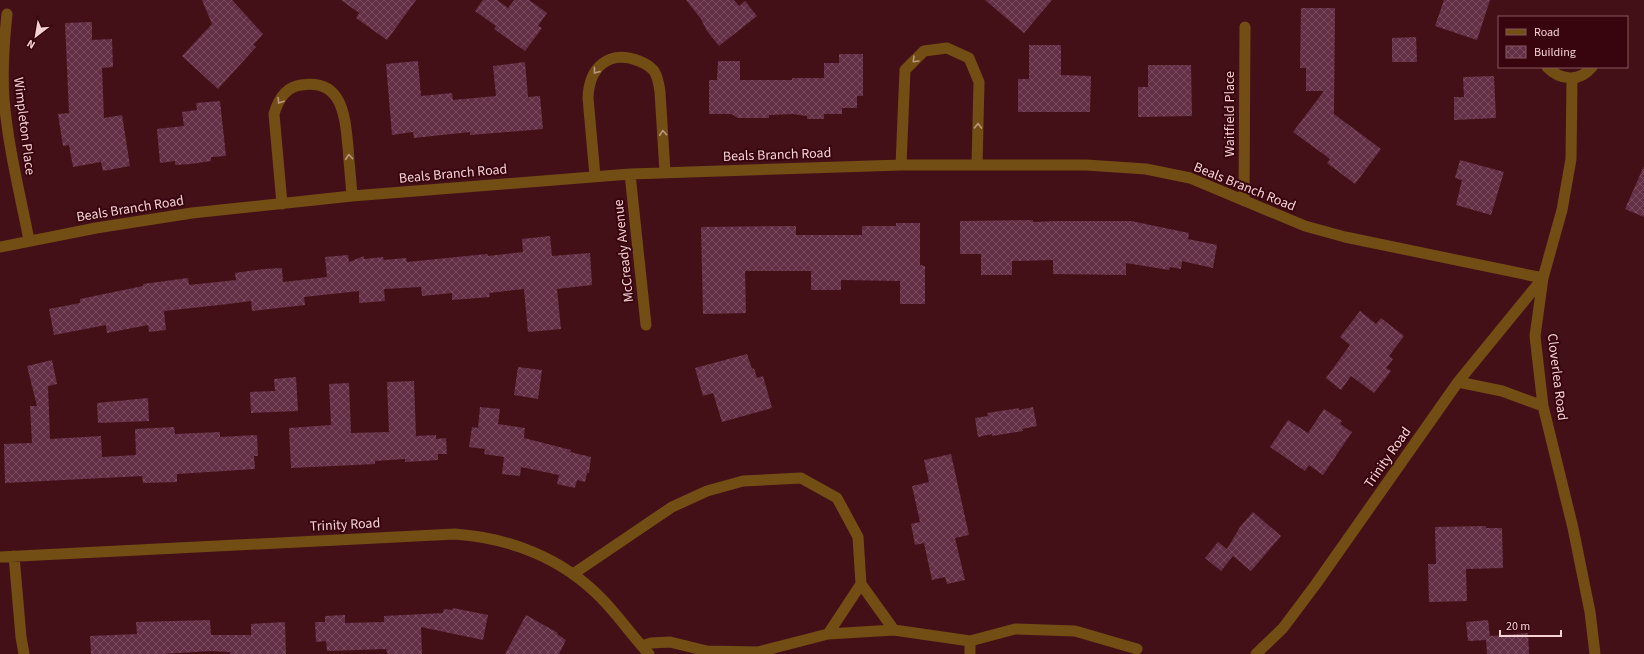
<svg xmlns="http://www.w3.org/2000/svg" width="1644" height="654" viewBox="0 0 1644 654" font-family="'Source Sans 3',sans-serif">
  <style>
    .building { fill: url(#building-cross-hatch) }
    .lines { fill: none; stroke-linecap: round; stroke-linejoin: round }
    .service { stroke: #724e14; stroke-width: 11 }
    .minor { stroke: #724e14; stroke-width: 11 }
    .oneway { stroke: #ba977d }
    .labels { text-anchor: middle; stroke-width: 4; stroke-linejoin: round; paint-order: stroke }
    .street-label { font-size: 14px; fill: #f5d2d3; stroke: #38050f }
  </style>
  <defs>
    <pattern id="building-cross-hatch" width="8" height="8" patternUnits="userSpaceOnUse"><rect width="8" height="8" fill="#632f45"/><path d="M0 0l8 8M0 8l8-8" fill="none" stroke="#7a4c5f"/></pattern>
  </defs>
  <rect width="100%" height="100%" fill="#441018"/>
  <path class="building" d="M202,0H232L263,34L253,45L256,47L218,89L182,56L212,24Z
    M341,0H416L387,40L356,18L359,13Z
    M483,0H497L508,8L514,0H529L547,13L538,26L542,28L525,51L494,29L496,26L475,11Z
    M686,0H734L739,6L745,1L757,16L719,46L707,31L701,19Z
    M985,0H1052L1024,33Z
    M1444,0H1490L1477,40L1435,26Z
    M1301,8H1335L1334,114L1381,149L1355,184L1327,163L1330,159L1293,132L1324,91H1306V68H1300Z
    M92,22V40L112,39L113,67L102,68L104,118L122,115L130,166L103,171L101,162L73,167L69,145L63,146L58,114L69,113L65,23Z
    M1416,37L1417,62H1392V38Z
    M1029,45H1061V75L1091,76L1090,112H1018V79H1029Z
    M839,54H863V96H857V108H842V114H824V119H807V116L793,114L769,115V118H738L731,114H709V80H717L718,61H740V80H792V78H824V63H839Z
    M418,61L421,96L452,93L453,100L496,96L493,66L525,62L528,97L540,96L543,129L470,135V132L414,138L413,132L392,135L386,64Z
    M1148,65H1191L1192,116L1138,117V87H1148Z
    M1494,76L1496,118L1454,120V97H1464L1463,77Z
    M220,101L226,156L211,157V161L191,164L175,165V161L160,163L157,129L184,126L182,112L197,110L196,103Z
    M1460,160L1504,172L1491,215L1456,205L1462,180L1455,178Z
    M1644,166V217L1625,209Z
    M1033,220V222L1057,221H1131L1189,233L1188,239L1217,245L1213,268L1182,261L1181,269L1170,267L1169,270L1126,263V275L1053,274V260L1012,261V275H981V254H960V221Z
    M896,223H920V265L925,266V304H900V281L841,280V290H811V271H745L746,313L703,314L701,227L796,226V235H862V226H896Z
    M550,236L552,256L590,253L592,285L557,289L561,329L528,332L524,289L489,293L490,297L452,300V293L422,296L421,287L384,289L385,301L359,303V291L304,297L305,305L252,311L251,301L228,304L164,311L166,330L149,332L148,325L107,333L106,325L54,335L49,309L80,303V299L143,286V284L188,278L189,285L236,280L235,273L264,269L282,268L283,282L327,277L325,257L348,255L349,262L364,256V259L383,257L384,260L406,258L407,262L487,254L488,256L523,252L522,239Z
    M1360,311L1376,324L1381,318L1404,336L1389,356L1393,359L1386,368L1391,371L1374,393L1351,376L1341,390L1326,378L1350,345L1340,337Z
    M747,354L752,369L754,368L757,378L763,376L772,408L722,422L713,393L703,396L695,368Z
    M52,360L57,384L48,386L50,439L101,436L102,457L136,455L135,429L174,427L175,434L220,432V437L257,435L258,456H254L255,469L177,474V482L143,483L142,476L5,483L4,444L32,443L30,406H37L27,366Z
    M518,367L542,370L538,399L514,395Z
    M296,377L298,411L251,413L250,392L275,391L274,379Z
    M414,381L416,436L436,435V439L446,438L447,454H438V460L405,462V459L375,461V464L291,468L289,428L331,425L329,384L349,383L351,433L389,432L387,382Z
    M148,398L149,421L98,423L97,403Z
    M480,407L500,409L498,424L525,428L524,438L571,450L570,452L591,457L589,473H587L585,482L577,480L575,488L557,484L559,475L521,467L520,476L502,474L504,457L484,454L485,449L469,447L472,427L478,428Z
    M1033,407L1037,426L1022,429L1023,431L992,436V434L978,437L975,418L988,416L987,413L1019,408V410Z
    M1324,409L1342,421L1340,424L1352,432L1323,475L1309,465L1305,471L1270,447L1288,420L1308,433Z
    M951,454L969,535L955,538L965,580L947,584L945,577L932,580L924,543L915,545L911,524L920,522L912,486L929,482L924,460Z
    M1253,512L1281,536L1251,571L1233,556L1221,571L1205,558L1218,542L1227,549L1240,527Z
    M1486,526V528H1502L1503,568L1466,569L1467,601L1429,602L1428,564H1436L1435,527Z
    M453,608L488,615L483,640L421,627L422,654H388L386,649L327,651L326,641L316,642L315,622H325V616L345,615V623L384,622V616L443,613L444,609L452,610Z
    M526,615L558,633L557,634L566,640L559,654H505Z
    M210,620L211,635H251V624L285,622L286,654H230V652L210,651L162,654H91L90,636L137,634L136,622Z
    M1488,620L1490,636L1528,633L1529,654H1487L1486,640L1468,641L1466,622Z"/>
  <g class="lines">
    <path class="service" d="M573,574L672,507L707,491L743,481L801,478L837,498L858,537L861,584L828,634L758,652L707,651L670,642L651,643L642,646
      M894,630L970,641V654
      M828,634L894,630L861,584
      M970,641L1015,629L1075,631L1137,649"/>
    <path class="minor" d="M7,14C4,42 2,71 4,99C8,147 20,194 29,240
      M1547,67C1560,80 1579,83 1592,67
      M1572,79L1571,159L1562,210L1543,278L1535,336L1543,406L1573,528L1590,612L1595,654
      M901,165L905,70L924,51L947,48L969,58L979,82L977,165
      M630,174L646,325
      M595,176L588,98C589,68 608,49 639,61C644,63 650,66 654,71C658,77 659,84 660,92L665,172
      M1244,201L1245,27
      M282,204L274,114C278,100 285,87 301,85C343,78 345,117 348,147C349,164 351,180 352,196
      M0,247L96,228L192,213L352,196L630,174L901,165H1086L1146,169L1190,178L1305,226L1345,237L1543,278L1458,382L1316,584L1283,628L1256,654
      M1458,382L1502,391L1543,406
      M14,556L21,637L24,654
      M0,557L455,534C510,538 562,558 601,598C618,615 632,636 649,654"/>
  </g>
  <defs><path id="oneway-chevron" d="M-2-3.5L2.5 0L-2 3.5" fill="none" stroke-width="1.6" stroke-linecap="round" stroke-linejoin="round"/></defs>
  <g class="oneway">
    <use href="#oneway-chevron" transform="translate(915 60) rotate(135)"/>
    <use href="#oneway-chevron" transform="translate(596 71) rotate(128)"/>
    <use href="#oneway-chevron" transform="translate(280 101) rotate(122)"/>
    <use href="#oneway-chevron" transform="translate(978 126) rotate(-89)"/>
    <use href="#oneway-chevron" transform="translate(663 133) rotate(-94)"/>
    <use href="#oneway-chevron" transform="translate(349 157) rotate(-95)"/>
  </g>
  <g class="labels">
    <g class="street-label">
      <text transform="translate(1229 114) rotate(-90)" y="5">Waitfield Place</text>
      <text transform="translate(25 126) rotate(83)" y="5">Wimpleton Place</text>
      <text transform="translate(777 154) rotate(-2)" y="5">Beals Branch Road</text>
      <text transform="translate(453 173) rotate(-5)" y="5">Beals Branch Road</text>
      <text transform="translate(1245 186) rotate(22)" y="5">Beals Branch Road</text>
      <text transform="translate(130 208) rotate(-9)" y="5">Beals Branch Road</text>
      <text transform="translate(623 251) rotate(-96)" y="5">McCready Avenue</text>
      <text transform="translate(1558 377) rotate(83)" y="5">Cloverlea Road</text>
      <text transform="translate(1387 457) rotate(-55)" y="5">Trinity Road</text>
      <text transform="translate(345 524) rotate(-3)" y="5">Trinity Road</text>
    </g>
  </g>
  <rect x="1498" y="16" width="130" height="52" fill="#38050f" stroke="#84575d"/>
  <rect x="1506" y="29" width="20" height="6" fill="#724e14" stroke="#84575d"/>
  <text x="1534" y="36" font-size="12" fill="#f5d2d3">Road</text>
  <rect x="1506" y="46" width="20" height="12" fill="url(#building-cross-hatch)" stroke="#84575d"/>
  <text x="1534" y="56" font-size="12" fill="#f5d2d3">Building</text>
  <g transform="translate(36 36) rotate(211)" stroke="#38050f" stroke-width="3" paint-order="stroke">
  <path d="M0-3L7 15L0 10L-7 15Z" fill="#f5d2d3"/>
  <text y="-6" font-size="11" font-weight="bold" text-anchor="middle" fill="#f5d2d3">N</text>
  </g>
  <path d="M1500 630v6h61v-6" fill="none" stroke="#f5d2d3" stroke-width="2"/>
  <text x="1506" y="630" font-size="12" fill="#f5d2d3" stroke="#38050f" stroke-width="3" paint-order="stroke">20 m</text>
</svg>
